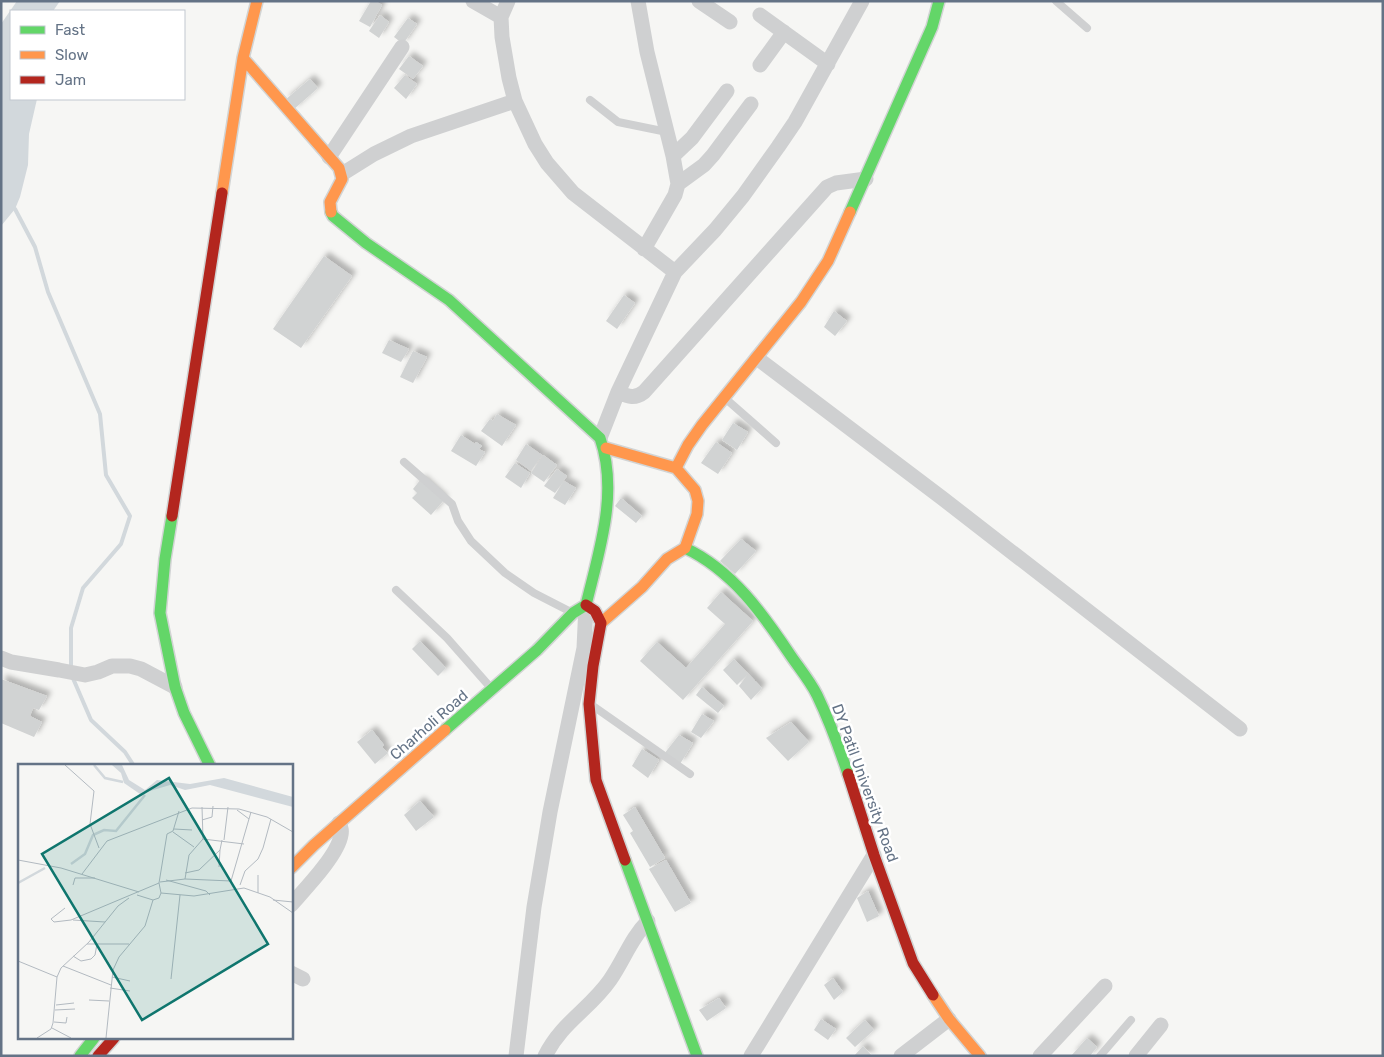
<svg xmlns="http://www.w3.org/2000/svg" width="1384" height="1057" viewBox="0 0 1384 1057" font-family="Rubik,sans-serif">
  <style>
    .water { fill: #d2d8dc }
    .lines { fill: none; stroke-linecap: round; stroke-linejoin: round }
    .stream { stroke: #d2d8dc; stroke-width: 4 }
    .building { fill: #d1d3d3; filter: url(#shadow) }
    .fast-casing { stroke: #d2d4d4; stroke-width: 14 }
    .slow-casing { stroke: #d2d4d4; stroke-width: 14 }
    .jam-casing { stroke: #d2d4d4; stroke-width: 14 }
    .lane { stroke: #cfd0d1; stroke-width: 8 }
    .street { stroke: #cfd0d1; stroke-width: 15 }
    .fast { stroke: #63d668; stroke-width: 11 }
    .slow { stroke: #ff974d; stroke-width: 11 }
    .jam { stroke: #b3261e; stroke-width: 11 }
    .labels { text-anchor: middle; stroke-width: 5; stroke-linejoin: round; paint-order: stroke }
    .street-label { font-size: 15px; fill: #647386; stroke: #fff }
    .inset-river { fill: none; stroke: #d2d8dc; stroke-width: 2.5 }
    .inset-road { fill: none; stroke: #b3bac1; stroke-width: 1 }
    .view { fill: #0f766e; fill-opacity: 0.15; stroke: #0f766e; stroke-width: 2.5 }
    .inset-edge { fill: none; stroke: #647386; stroke-width: 2.5 }
  </style>
  <defs>
    <filter id="shadow"><feDropShadow dx="4.5" dy="-4.5" stdDeviation="2.5" flood-color="#0004"/></filter>
  </defs>
  <rect width="100%" height="100%" fill="#f6f6f4"/>
  <path class="water" d="M17,1H60L53,11H11V99H37L29,134L28,165L20,197L15,209L1,226V24Z"/>
  <g class="lines">
    <path class="stream" d="M15,209L35,247L48,292L100,414L106,475L130,516L121,544L83,588L71,628V669
      M72,676L91,720L125,752L134,766"/>
  </g>
  <path class="building" d="M371,1H375L382,5L370,27L359,21Z
    M380,15L389,22L379,38L369,31Z
    M408,18L417,24L403,44L394,37Z
    M409,56L423,66L413,79L399,69Z
    M405,75L417,84L406,99L394,88Z
    M310,79L318,88L293,110L285,100Z
    M324,256L352,276L301,348L273,329Z
    M624,295L635,303L617,329L606,321Z
    M834,311L847,321L835,336L824,327Z
    M389,340L409,349L401,362L382,353Z
    M413,351L427,357L413,383L400,377Z
    M497,414L516,425L502,446L481,431L490,419L493,421Z
    M733,423L748,432L737,450L722,440Z
    M461,435L475,444L476,442L482,446L479,449L485,452L476,466L451,451Z
    M716,442L732,453L718,474L701,463Z
    M526,444L542,455L531,471L516,460Z
    M543,455L557,465L544,482L531,473Z
    M515,463L530,473L521,488L505,477Z
    M557,469L567,476L555,493L544,486Z
    M421,479L444,500L431,515L412,498L417,493L413,489Z
    M564,481L576,488L565,505L553,498Z
    M621,498L642,516L636,523L615,506Z
    M741,539L756,551L735,574L720,561Z
    M721,592L753,621L683,700L640,661L657,642L686,668L725,624L707,608Z
    M420,641L446,668L438,676L412,649Z
    M734,659L762,688L751,700L739,686L748,674L737,685L723,670Z
    M1,679L47,696L39,710L33,708L30,716L42,722L34,737L1,723Z
    M702,687L724,706L718,713L696,695Z
    M702,714L714,721L701,738L691,732Z
    M791,722L809,742L788,761L766,738Z
    M372,730L384,745L382,747L388,753L375,764L357,742Z
    M679,735L693,743L680,764L664,754Z
    M642,749L659,760L648,778L632,766Z
    M420,801L434,817L416,831L404,815Z
    M635,807L665,858L650,867L630,833L633,831L623,815Z
    M666,860L691,903L675,912L649,869Z
    M868,891L879,916L867,922L857,898Z
    M833,978L843,992L834,1000L824,985Z
    M719,998L726,1008L707,1021L699,1010Z
    M821,1019L836,1029L828,1040L814,1030Z
    M865,1020L874,1030L855,1047L846,1038Z
    M1087,1038L1097,1047L1090,1056H1071Z
    M863,1046L872,1056H854Z"/>
  <g class="lines">
    <g class="fast-casing">
      <path id="fast" d="M331,212L333,216L366,243L449,300L600,438C619,493 599,551 586,605
        M850,212L932,27L939,1
        M172,516L165,559L160,613L175,687L184,713L210,766
        M685,548C732,570 763,614 791,656C800,669 810,681 817,695C829,720 839,747 848,774
        M445,730L537,650L573,613L586,605
        M625,860L697,1056
        M80,1056L94,1038"/>
    </g>
    <g class="slow-casing">
      <path id="slow" d="M243,58L339,168L342,179L330,202L331,212
        M222,193L243,58L257,1
        M606,448L676,468L688,445L702,425L801,302L828,261L850,212
        M601,623L642,587L667,559L685,548L697,514L698,501L695,490L676,468
        M291,868L314,845L445,730
        M933,995L949,1019L980,1056"/>
    </g>
    <g class="jam-casing">
      <path id="jam" d="M172,516L222,193
        M586,605L595,611L601,623L593,666L589,704L596,780L625,860
        M848,774L874,855L913,963L933,995
        M98,1056L114,1038"/>
    </g>
    <path class="lane" d="M1056,1L1087,28
      M590,100L618,122L667,132
      M726,399L776,443
      M404,462L452,504L458,521L471,541L505,573L534,593L571,612
      M396,590L447,638L491,688
      M593,706L690,774
      M1100,1056L1131,1020"/>
    <path class="street" d="M473,1L501,17
      M508,1L501,17L502,37L509,78L515,101L535,144L547,163L573,193L675,272
      M638,1L647,52L673,156L678,184L675,195L644,249
      M699,1L730,22
      M760,15L828,64
      M760,65L784,32
      M673,156L692,138L727,91
      M329,157L402,47
      M342,174L374,154L411,136L515,101
      M678,184L704,165L713,155L751,104
      M757,358L942,498L1240,729
      M618,392C629,397 635,399 644,392L827,187L836,183L866,179
      M600,438L618,392L675,272L715,230L743,196L778,147L795,122L862,1
      M1,658L11,662L59,670L85,675L98,672L112,666H130L141,669L175,687
      M291,905C305,889 338,855 341,835C342,830 341,828 339,823
      M291,973L303,979
      M516,1056L534,907L550,812L584,648L586,605
      M545,1056C562,1022 590,1009 610,980C624,960 631,938 648,921
      M751,1056L874,855
      M901,1056L949,1019
      M1040,1056L1105,986
      M1136,1056L1161,1025"/>
    <use href="#fast" class="fast"/>
    <use href="#slow" class="slow"/>
    <use href="#jam" class="jam"/>
  </g>
  <g class="labels">
    <g class="street-label">
      <text transform="translate(429 725) rotate(-41)" y="5">Charholi Road</text>
      <text transform="translate(865 783) rotate(70)" y="5">DY Patil University Road</text>
    </g>
  </g>
  <g transform="translate(18 764)">
    <rect width="275" height="275" fill="#f6f6f4"/>
    <path d="M94,1H104L111,16L127,26L139,16L172,20L206,14L275,33V43L192,21L167,26L152,21L122,30L106,19L103,9Z" fill="#d2d8dc"/>
    <path class="inset-river" d="M76,1L87,14L105,18M53,100L67,90L75,71L86,66L98,67L127,31M0,119L27,104"/>
    <path class="inset-road" d="M47,1L76,27L72,60L81,84M184,43L185,75M219,46L231,55M184,56L194,53L195,42M156,65L174,66M155,68L176,83M206,76L210,43M0,96L43,104L121,128M201,103L202,86M167,109L181,106L202,86L204,76M64,110L89,77L174,44L221,45L249,53L275,68M167,115L171,91L185,75L226,80M148,116L188,127L192,131M142,118L167,115L213,117L233,48M141,119L143,129L176,132L226,124L252,133L275,149M55,121L57,114H77M222,121L227,107L240,95L245,84L253,55M240,129V111M119,131L135,136L141,134L143,129M255,136L275,138M47,144L33,155L36,158L53,156L141,119L149,70L155,67L161,47M55,156L87,158M69,180H111M55,192L63,197L73,195L77,191L79,180M0,197L39,213M45,202L93,221M94,213L112,217M153,215L162,131M92,224L112,227M71,236L91,237M38,241L56,239M37,246L57,245M36,258L48,259L49,253M34,264L53,274M19,274L33,265L35,259L39,213L43,204L71,178L100,142L111,134M88,274L95,206L101,193L127,162L135,136"/>
    <path class="view" d="M151,14L250,180L124,256L24,90Z"/>
    <rect width="275" height="275" class="inset-edge"/>
  </g>
  <rect width="1384" height="1057" fill="none" stroke="#647386" stroke-width="5"/>
  <rect x="10" y="10" width="175" height="90" fill="#ffffff" stroke="#c1c7cf"/>
  <rect x="20" y="26" width="25" height="8" fill="#63d668" stroke="#c1c7cf"/>
  <text x="55" y="35" font-size="15" fill="#647386">Fast</text>
  <rect x="20" y="51" width="25" height="8" fill="#ff974d" stroke="#c1c7cf"/>
  <text x="55" y="60" font-size="15" fill="#647386">Slow</text>
  <rect x="20" y="76" width="25" height="8" fill="#b3261e" stroke="#c1c7cf"/>
  <text x="55" y="85" font-size="15" fill="#647386">Jam</text>
</svg>
